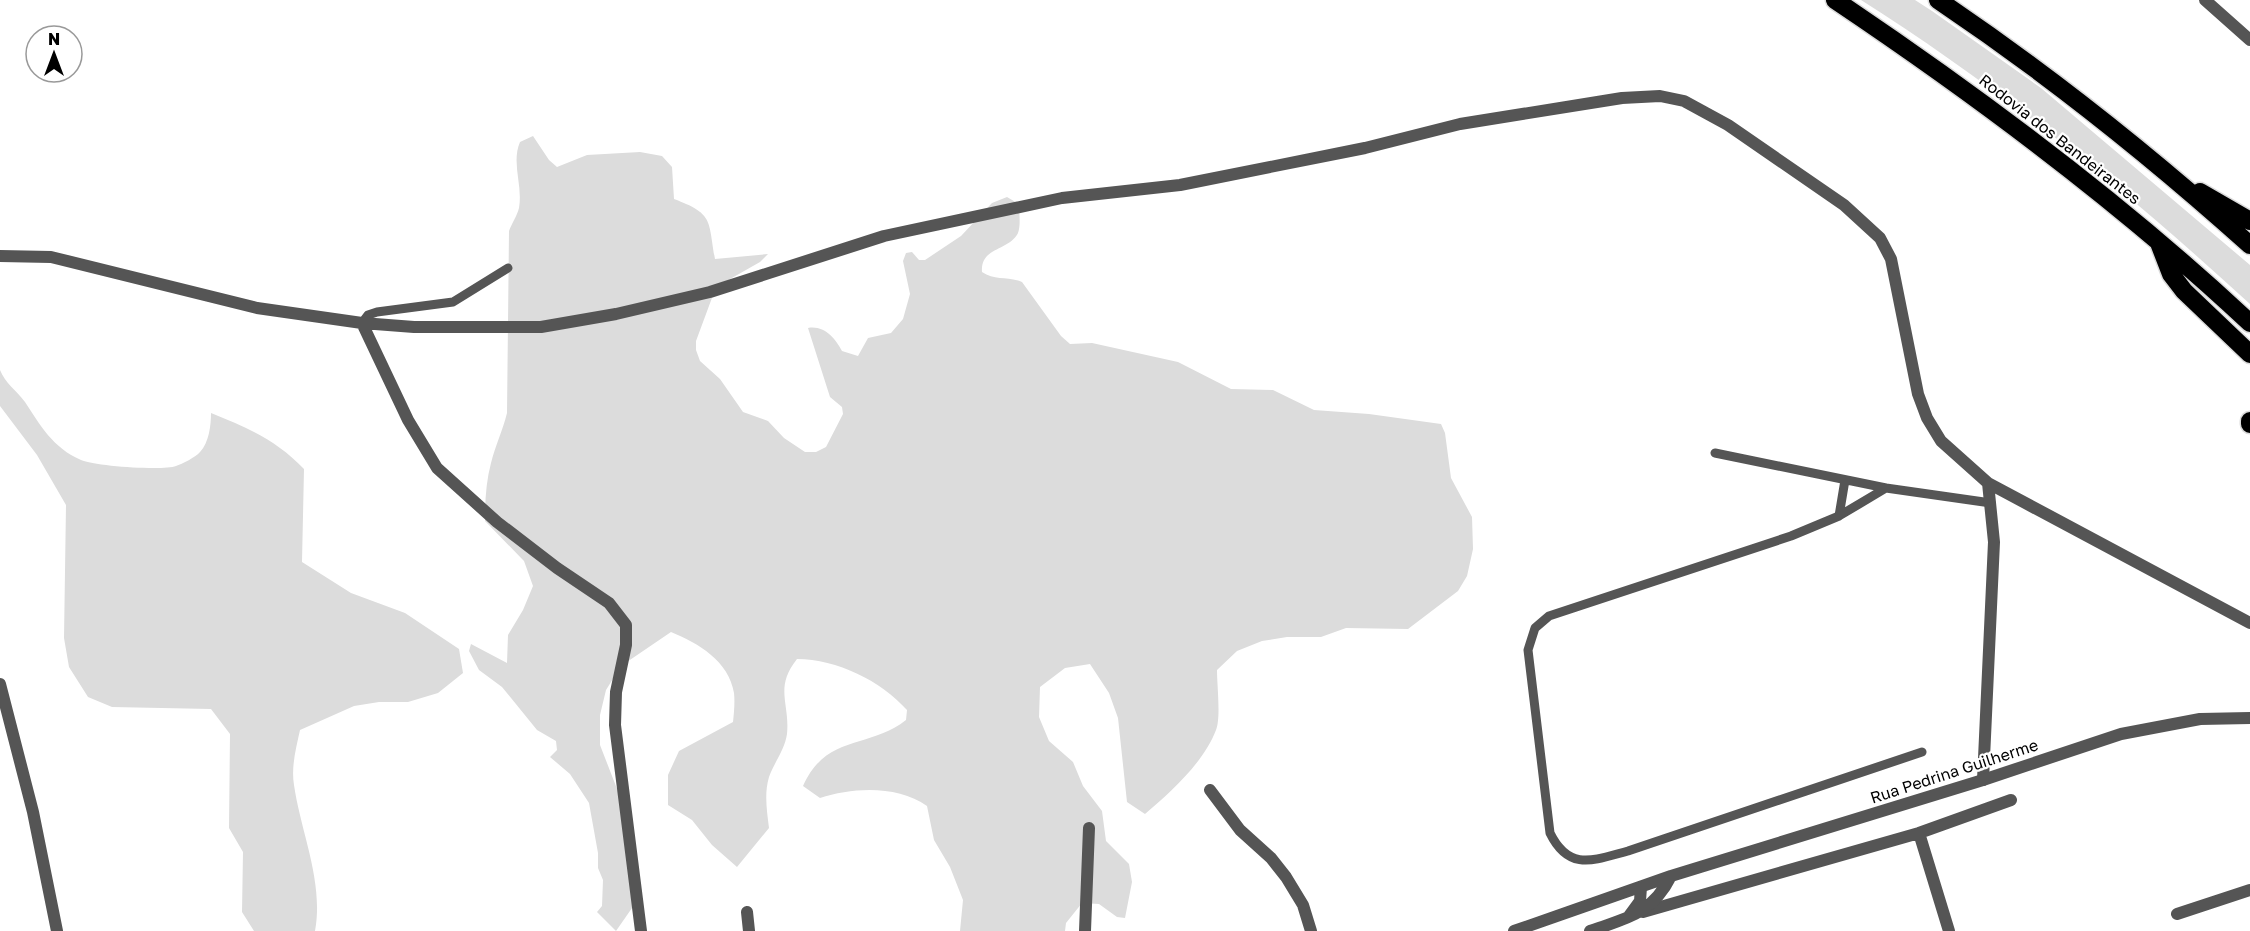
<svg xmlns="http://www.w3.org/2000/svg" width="2250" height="931" viewBox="0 0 2250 931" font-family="'Golos Text',sans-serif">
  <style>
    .green { fill: #dcdcdc }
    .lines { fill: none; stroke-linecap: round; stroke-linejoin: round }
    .motorway-casing { stroke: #dbdbdb; stroke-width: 21 }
    .service { stroke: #555; stroke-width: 9 }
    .minor { stroke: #555; stroke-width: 12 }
    .tertiary { stroke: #555; stroke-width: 12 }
    .motorway { stroke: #000; stroke-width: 18 }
    .labels { text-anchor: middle; stroke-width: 4.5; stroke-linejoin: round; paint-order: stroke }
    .street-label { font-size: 16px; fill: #000; stroke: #fff }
  </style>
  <rect width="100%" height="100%" fill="#fff"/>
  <path class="green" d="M1861,0H1915L1932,11L2041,88L2250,265V304C2129,193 2000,88 1861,0Z
    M533,136L549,160L557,167L587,155L640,152L662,156L672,167L674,199C714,214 708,220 715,259L768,254L760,262L716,287L696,341V350L700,361L720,379L743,412L768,421L784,438L805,452H816L826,447L843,414L842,407L830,397L808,328C824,325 835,338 842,351L858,356L868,338L891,333L903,319L910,294L903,261L906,253L912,252L919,260H925L961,236L992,203L1007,197L1019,204C1019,212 1021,225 1018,233C1009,251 980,247 982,272C995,281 1008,276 1022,282L1061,336L1070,344L1092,343L1178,362L1231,389L1273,390L1314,410L1369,414L1441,424L1445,433L1451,478L1472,517L1473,549L1467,576L1458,591L1408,629L1346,628L1321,637H1287L1262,641L1237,651L1217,670C1217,686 1221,717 1216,730C1204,762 1170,793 1145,814L1127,802L1118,718L1109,693L1090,664L1065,668L1040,687L1039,717L1049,741L1073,762L1083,786L1102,811L1106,841L1129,864L1132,882L1125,918L1117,917L1099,904L1082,903L1066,923L1065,931H960L963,900L950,867L934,840L927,806C898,785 853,787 820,798L803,786C826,734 869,749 906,720L907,710C881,681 837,659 797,659C774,688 790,703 787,734C785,749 774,763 769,777C764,794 767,811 769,828L737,867L712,845L692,820L668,805V775L679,751L733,722C734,713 735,702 734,693C729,661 698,643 671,632L621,666L606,690L600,715V745L619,794L633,819L632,908L616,931L597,912L602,906L603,880L598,868V853L589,803L570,774L550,757L557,750L556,741L537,730L502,687L479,670L469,651L471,644L507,663L508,635L523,610L533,586L524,561L485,521C485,501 486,482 491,463C495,446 503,430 507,413L509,231C512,223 517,216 519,208C523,185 511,163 520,142Z
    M0,370C5,383 16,390 25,402C40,425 53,448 81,460C94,466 163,471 176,466C182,464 196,457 200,452C209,443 211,425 211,413C248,428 276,440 304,469L302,562L351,593L405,613L459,649L463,673L438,693L408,702H379L354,706L300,730C296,748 291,767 294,785C301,833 324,882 315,931H254L242,912L243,852L229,828L230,734L211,709L112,707L88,697L69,667L64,638L66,505L37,455L0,406Z"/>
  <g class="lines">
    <g class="motorway-casing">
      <path id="motorway" d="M1835,0C1981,98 2122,203 2250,323
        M1938,0C2048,74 2152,157 2250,245
        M2200,192L2250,221
        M2159,243L2171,274L2184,291L2250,354
        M2250,421V424"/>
    </g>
    <path class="service" d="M362,323L368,315L377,312L453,302L508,268
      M1715,453L1886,488
      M1839,516L1845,480
      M1922,752L1628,851C1594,860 1569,872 1550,833L1528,650L1535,628L1549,616L1791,536L1839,516L1886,488L1991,503"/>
    <path class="minor" d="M2205,0L2250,40
      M0,256L51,257L257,308L362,323L414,327H541L616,314L710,292L884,236L1062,198L1180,185L1365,148L1460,124L1622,98L1660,96L1684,101L1728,125L1844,205L1880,238L1891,259L1918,394L1927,418L1941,441L1988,483L1994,542L1983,780
      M362,323L408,420L437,468L497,522L557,568L609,603L626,625V645L616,692L615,725L641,931
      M1988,483L2250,623
      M0,684L33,812L57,931
      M1210,790L1240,830L1271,858L1286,877L1303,905L1311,931
      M1919,833L1949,931
      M747,912L749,931
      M1643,912L1919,833L2011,800
      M2177,914L2250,890
      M1085,931L1089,828"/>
    <path class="tertiary" d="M1629,916L1640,901L1641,887
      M1514,931L1671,876L1983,780L2121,734L2200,719L2250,718
      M1590,931C1627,918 1652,914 1671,876"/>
    <use href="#motorway" class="motorway"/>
  </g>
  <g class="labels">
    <g class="street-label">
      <text transform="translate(2060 139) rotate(38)" y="6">Rodovia dos Bandeirantes</text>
      <text transform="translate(1954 771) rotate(-18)" y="6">Rua Pedrina Guilherme</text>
    </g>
  </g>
  <g transform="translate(54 54)"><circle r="28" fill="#ffffff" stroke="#999999" stroke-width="1.5"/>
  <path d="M0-4.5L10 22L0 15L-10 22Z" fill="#000000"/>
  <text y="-9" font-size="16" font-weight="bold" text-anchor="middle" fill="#000000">N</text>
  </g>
</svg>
